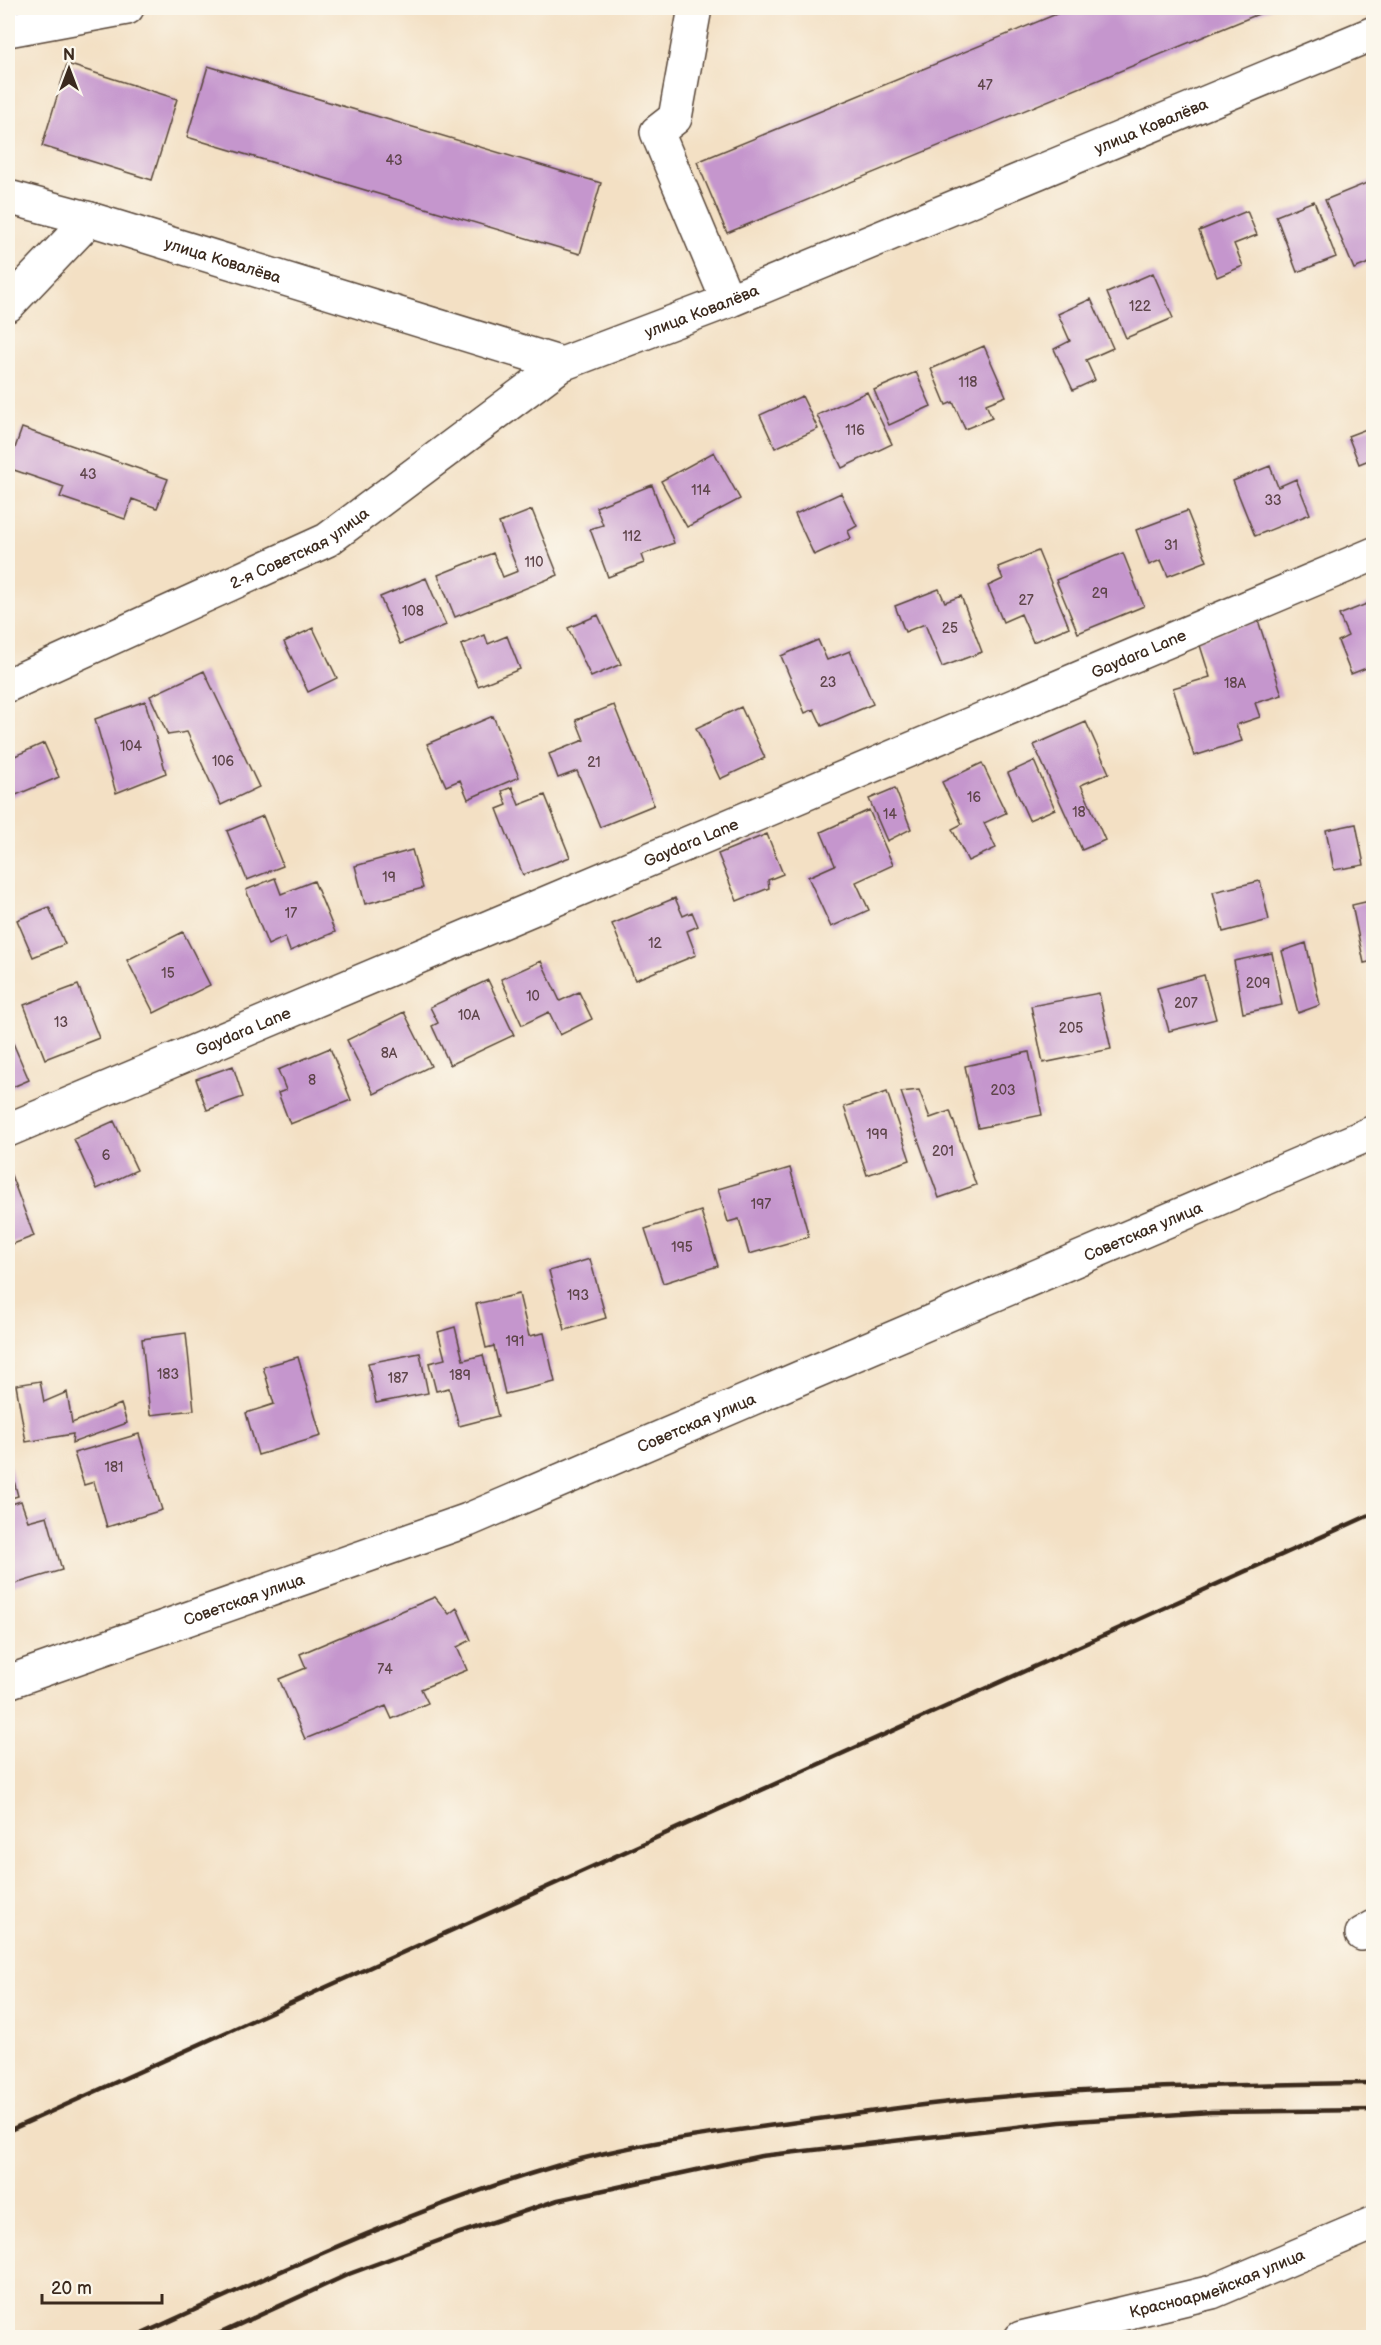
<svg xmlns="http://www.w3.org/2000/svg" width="1381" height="2345" viewBox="0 0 1381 2345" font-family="'Balsamiq Sans',sans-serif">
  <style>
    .building { fill: #c596cd }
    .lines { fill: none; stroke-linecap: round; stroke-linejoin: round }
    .minor-casing { stroke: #574537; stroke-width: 36 }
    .minor { stroke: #fff; stroke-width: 33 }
    .rail { stroke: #3b2a1e; stroke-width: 4.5 }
    .labels { text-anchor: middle; stroke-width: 4.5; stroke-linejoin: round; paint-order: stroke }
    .number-label { font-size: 14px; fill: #5e454a }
    .street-label { font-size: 16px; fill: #3b2a1e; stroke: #fbf7ec }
  </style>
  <rect width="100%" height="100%" fill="#fbf7ec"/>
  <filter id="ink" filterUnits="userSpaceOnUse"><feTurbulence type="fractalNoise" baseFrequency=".0167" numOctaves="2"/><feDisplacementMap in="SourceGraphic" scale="12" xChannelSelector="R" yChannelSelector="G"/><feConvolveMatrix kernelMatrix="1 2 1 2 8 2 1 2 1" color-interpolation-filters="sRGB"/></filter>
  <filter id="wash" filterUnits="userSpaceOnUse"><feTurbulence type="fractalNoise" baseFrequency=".008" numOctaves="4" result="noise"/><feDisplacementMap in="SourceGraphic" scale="24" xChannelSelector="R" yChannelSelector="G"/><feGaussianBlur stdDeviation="1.35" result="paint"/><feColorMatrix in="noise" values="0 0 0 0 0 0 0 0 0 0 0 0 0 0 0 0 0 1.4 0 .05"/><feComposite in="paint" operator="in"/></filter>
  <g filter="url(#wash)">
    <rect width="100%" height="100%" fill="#f3e0c4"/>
    <g id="blocks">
      <path class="building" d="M1071,8H1273L727,233L697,162Z
        M67,64L177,99L152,180L42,146Z
        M208,66L601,183L580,254L187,137Z
        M1374,180V261L1354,269L1325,200Z
        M1314,201L1336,257L1297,272L1276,216Z
        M1247,211L1257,235L1234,244L1243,266L1217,277L1199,231Z
        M1153,273L1173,318L1126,338L1107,293Z
        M1091,299L1113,348L1086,360L1095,380L1073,390L1054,349L1070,341L1058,314Z
        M984,346L1006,396L986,404L992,418L965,429L953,402L946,405L931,369Z
        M916,372L931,406L889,425L874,390Z
        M867,392L892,444L842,468L817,415Z
        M802,396L818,429L775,448L760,415Z
        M1374,426V458L1359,464L1348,436Z
        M22,428L168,479L157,508L132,499L125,519L60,497L64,487L8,468Z
        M714,452L740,499L687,527L661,481Z
        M1270,466L1278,487L1296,479L1310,514L1255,536L1233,481Z
        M652,485L674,543L641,555L644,563L608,577L590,529L603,525L596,507Z
        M841,493L857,526L848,531L851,538L814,555L795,514Z
        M532,510L558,575L455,617L438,575L493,553L503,577L518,571L499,523Z
        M1187,511L1207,561L1168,576L1161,560L1149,565L1136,530Z
        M1038,551L1069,627L1033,642L1021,614L1003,622L988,586L1003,579L998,567Z
        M1123,553L1144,606L1078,633L1056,580Z
        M426,578L446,625L400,644L380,597Z
        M939,589L945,602L961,596L982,652L942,667L925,624L905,632L895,606Z
        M1374,601V665L1351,674L1338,641L1348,636L1339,615Z
        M598,615L621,664L591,677L568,628Z
        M1258,620L1282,695L1255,703L1260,717L1236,725L1242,741L1194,756L1173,688L1210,677L1198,639Z
        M313,628L337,678L308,692L284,642Z
        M485,635L488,644L507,636L520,669L478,686L461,645Z
        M818,640L827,660L850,651L873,704L822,726L814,709L805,713L781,656Z
        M204,671L259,787L221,805L187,732L168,735L150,696Z
        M145,701L166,773L116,793L95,719Z
        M614,705L654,805L600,827L577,771L558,778L549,754L584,740L576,720Z
        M741,707L765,758L720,779L696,728Z
        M493,716L519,777L468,799L460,780L446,786L427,744Z
        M1086,722L1109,773L1081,785L1105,840L1082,850L1034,745Z
        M44,743L59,777L9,798L8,759Z
        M1034,761L1055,809L1029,820L1008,773Z
        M982,763L1006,813L984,823L996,848L968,861L952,829L962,824L942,782Z
        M512,787L519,805L545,795L570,857L523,875L497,809L507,805L502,791Z
        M895,788L911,829L887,841L869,799Z
        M869,810L893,865L856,882L869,910L831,927L808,877L835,865L821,832Z
        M263,816L283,866L247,880L227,831Z
        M1356,824L1364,865L1334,870L1326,830Z
        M767,834L783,874L768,880L769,888L737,901L718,854Z
        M412,850L423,888L365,904L355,866Z
        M275,878L281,894L314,881L335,932L290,951L285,937L268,945L246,890Z
        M1260,881L1269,920L1223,932L1213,892Z
        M675,898L683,916L692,912L698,926L687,931L696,955L635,980L612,924Z
        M1374,900V961L1364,963L1352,905Z
        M49,907L65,944L33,957L17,920Z
        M183,932L210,985L154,1013L127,960Z
        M1306,943L1320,1005L1298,1013L1282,951Z
        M1272,953L1282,1005L1243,1013L1234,961Z
        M541,961L560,1001L579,992L592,1019L560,1035L549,1012L522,1025L501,979Z
        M1204,975L1216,1019L1169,1031L1157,988Z
        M488,980L514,1035L450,1065L432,1026L438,1023L430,1007Z
        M78,985L99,1038L45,1059L24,1005Z
        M1099,993L1111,1049L1043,1063L1031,1006Z
        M404,1012L431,1066L374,1094L347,1040Z
        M10,1036L29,1080L8,1089V1037Z
        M330,1048L351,1100L290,1124L278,1093L286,1090L278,1070Z
        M1029,1052L1042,1115L978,1128L965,1066Z
        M233,1066L243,1097L207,1110L196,1079Z
        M919,1090L930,1118L950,1111L976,1185L939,1198L901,1092Z
        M887,1092L910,1160L867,1175L844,1107Z
        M114,1121L137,1170L97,1189L74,1139Z
        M790,1168L809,1237L749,1254L739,1219L728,1222L718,1189Z
        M11,1175L34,1236L8,1246V1176Z
        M701,1211L718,1266L663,1283L645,1229Z
        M590,1259L606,1318L565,1330L549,1271Z
        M519,1294L529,1336L544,1333L555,1382L505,1394L494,1346L486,1348L476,1304Z
        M455,1327L463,1360L483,1355L498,1416L459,1426L449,1388L436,1391L429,1363L445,1359L438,1332Z
        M186,1333L194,1410L150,1415L142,1339Z
        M420,1353L428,1393L376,1403L368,1363Z
        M298,1357L321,1436L258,1455L246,1413L274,1404L263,1367Z
        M40,1381L44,1402L67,1392L72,1423L121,1404L127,1423L72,1443L73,1434L26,1442L16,1385Z
        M139,1434L162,1510L107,1527L94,1482L84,1485L74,1453Z
        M8,1459L18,1496L8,1499Z
        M21,1501L28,1521L47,1516L62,1570L8,1586V1505Z
        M435,1597L449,1614L457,1608L471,1640L457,1647L467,1670L421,1689L428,1703L392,1719L386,1706L305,1739L279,1679L306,1668L300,1654Z"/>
    </g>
  </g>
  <g filter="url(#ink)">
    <use href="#blocks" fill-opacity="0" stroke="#574537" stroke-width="1.5"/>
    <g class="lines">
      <g class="minor-casing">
        <g id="minor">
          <path d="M695,8L675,118L657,132L728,301"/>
          <path d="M8,30L127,8"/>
          <path id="s1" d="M8,197L90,219L562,364L728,301L1374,33"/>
          <path d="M8,305L90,219"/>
          <path id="s2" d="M8,685L327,540L562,364"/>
          <path id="s3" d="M8,1130L1374,554"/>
          <path id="s4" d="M8,1682L468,1520L1374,1132"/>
          <path d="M1362,1934L1374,1927"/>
          <path id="s5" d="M1021,2338L1212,2292L1374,2223"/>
        </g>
      </g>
      <use href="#minor" class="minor"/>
      <path class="rail" d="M8,2131L1374,1513
        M133,2338C272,2275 410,2209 556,2166C633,2143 711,2134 790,2123C881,2110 973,2097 1065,2092C1168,2086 1271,2084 1374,2083
        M210,2338L349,2274L457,2234L558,2200L761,2156L1060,2122L1211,2112L1374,2110"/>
    </g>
  </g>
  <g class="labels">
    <g class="number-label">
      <text x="985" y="90">47</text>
      <text x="394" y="165">43</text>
      <text x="1140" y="311">122</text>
      <text x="968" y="387">118</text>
      <text x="855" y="435">116</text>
      <text x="88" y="479">43</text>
      <text x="701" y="495">114</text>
      <text x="1273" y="505">33</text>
      <text x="632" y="541">112</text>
      <text x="1171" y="550">31</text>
      <text x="534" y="567">110</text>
      <text x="1100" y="598">29</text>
      <text x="1026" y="605">27</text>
      <text x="413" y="616">108</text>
      <text x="950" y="633">25</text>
      <text x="828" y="687">23</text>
      <text x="1235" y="688">18А</text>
      <text x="131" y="751">104</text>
      <text x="223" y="766">106</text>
      <text x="594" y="767">21</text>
      <text x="974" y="802">16</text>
      <text x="1079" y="817">18</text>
      <text x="890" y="819">14</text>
      <text x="389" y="882">19</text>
      <text x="291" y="918">17</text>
      <text x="655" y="948">12</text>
      <text x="168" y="978">15</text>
      <text x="1258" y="988">209</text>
      <text x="533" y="1001">10</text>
      <text x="1186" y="1008">207</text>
      <text x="469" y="1020">10А</text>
      <text x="61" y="1027">13</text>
      <text x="1071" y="1033">205</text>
      <text x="389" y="1058">8А</text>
      <text x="312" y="1085">8</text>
      <text x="1003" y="1095">203</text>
      <text x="877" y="1139">199</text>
      <text x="943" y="1156">201</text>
      <text x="106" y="1160">6</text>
      <text x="761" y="1209">197</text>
      <text x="682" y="1252">195</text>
      <text x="578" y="1300">193</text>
      <text x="515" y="1346">191</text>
      <text x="168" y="1379">183</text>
      <text x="460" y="1380">189</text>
      <text x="398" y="1383">187</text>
      <text x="114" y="1472">181</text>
      <text x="385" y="1674">74</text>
    </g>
    <g class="street-label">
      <text dy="6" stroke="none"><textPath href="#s1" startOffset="1214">улица Ковалёва</textPath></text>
      <text dy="6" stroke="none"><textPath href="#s1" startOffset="224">улица Ковалёва</textPath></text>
      <text dy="6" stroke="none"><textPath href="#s1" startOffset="728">улица Ковалёва</textPath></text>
      <text dy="6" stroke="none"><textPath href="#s2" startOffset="322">2-я Советская улица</textPath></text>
      <text dy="6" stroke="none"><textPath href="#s3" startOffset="1227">Gaydara Lane</textPath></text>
      <text dy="6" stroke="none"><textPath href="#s3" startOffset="741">Gaydara Lane</textPath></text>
      <text dy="6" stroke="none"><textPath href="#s3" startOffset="255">Gaydara Lane</textPath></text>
      <text dy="6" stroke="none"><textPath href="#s4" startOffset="1222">Советская улица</textPath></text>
      <text dy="6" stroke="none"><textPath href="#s4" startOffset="736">Советская улица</textPath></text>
      <text dy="6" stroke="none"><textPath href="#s4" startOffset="250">Советская улица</textPath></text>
      <text dy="6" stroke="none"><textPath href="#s5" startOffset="204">Красноармейская улица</textPath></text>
    </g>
  </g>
  <rect width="1381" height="2345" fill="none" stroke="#fbf7ec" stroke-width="30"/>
  <g transform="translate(69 69)" stroke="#fbf7ec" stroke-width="4.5" paint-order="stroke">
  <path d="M0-4.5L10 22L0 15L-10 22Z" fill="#3b2a1e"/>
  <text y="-9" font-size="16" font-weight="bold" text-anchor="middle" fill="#3b2a1e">N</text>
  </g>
  <path d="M42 2294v9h120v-9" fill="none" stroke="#3b2a1e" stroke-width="3"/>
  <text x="51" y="2294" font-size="18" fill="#3b2a1e" stroke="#fbf7ec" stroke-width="4.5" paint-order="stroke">20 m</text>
</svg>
